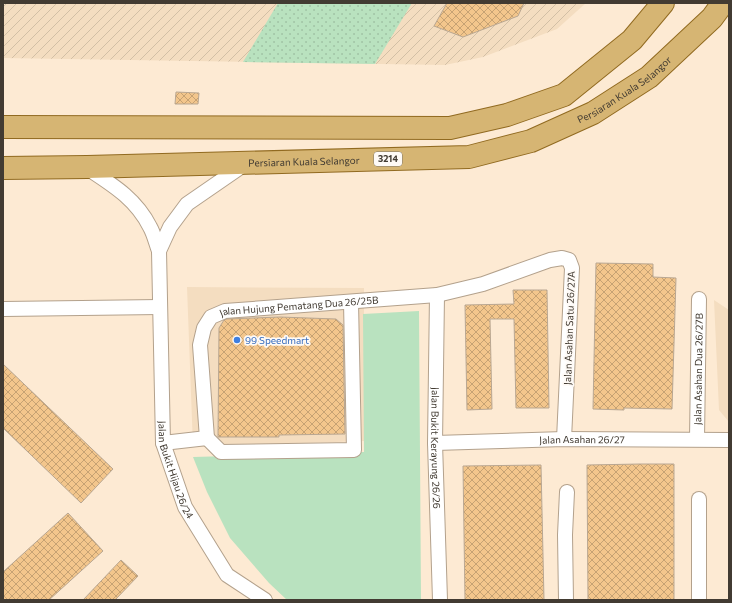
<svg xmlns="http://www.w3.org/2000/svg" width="732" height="603" viewBox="0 0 732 603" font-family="Commissioner,sans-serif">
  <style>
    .built { fill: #f4ddc0 }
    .industrial { fill: url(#industrial-furrows) }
    .grass { fill: url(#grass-dots) }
    .park { fill: #b9e2bf }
    .building { fill: url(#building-cross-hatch); stroke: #b9a792 }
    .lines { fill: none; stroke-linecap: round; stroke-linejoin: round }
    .street-casing { stroke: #b3a18c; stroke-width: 16 }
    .primary-casing { stroke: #916a20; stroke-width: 24 }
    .street { stroke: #fff; stroke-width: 14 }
    .primary { stroke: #d6b573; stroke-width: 22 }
    .shop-dot { fill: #3f7fe0; stroke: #fefaf6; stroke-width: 1.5 }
    .labels { text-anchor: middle; stroke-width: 3.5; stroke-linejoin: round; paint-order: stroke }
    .shield { fill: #fefaf6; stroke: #7a746d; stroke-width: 1 }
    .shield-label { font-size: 9px; font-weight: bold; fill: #423b32 }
    .street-label { font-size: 10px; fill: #423b32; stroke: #fefaf6 }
    .shop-label { font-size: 10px; fill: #366cbe; stroke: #fefaf6; text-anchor: start }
  </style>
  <defs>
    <pattern id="industrial-furrows" width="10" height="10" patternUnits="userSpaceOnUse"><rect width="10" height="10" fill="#f4ddc0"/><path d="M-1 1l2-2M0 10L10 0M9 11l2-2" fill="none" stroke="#d2bfa5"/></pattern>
    <pattern id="grass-dots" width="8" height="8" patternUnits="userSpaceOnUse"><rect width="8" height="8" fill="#b9e2bf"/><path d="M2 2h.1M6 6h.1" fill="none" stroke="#a0c3a5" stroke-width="1.8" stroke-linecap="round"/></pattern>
    <pattern id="building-cross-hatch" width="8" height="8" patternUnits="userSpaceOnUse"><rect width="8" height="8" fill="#f3c68c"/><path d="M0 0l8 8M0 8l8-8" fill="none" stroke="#c6a273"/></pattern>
  </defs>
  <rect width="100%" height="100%" fill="#fdead3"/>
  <path class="built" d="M187,287L364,288V441L193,447Z
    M714,300L729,310V422L719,410Z"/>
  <path class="industrial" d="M3,3H586L557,29L483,57L445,65L3,58Z"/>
  <path class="grass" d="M278,3H412L375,64L243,62Z"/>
  <path class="park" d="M419,311L421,600H287L269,583L230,538L207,492L193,457L364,452L363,314Z"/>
  <path class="building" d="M447,3H524L518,16L463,37L434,26Z
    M176,92L199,93L198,104H175Z
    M596,263L653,264V277L676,278L672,409L624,408V410L593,409Z
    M513,290H547L549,408H516L514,319H490L492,409L467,410L465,305L514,304Z
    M280,317L336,319L343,325L345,434L279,435V437H218L219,328L224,320L227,319Z
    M3,364L113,469L81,503L3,428Z
    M640,464H674V600H588L587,465Z
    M541,465L544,600H465L463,466Z
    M68,513L103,551L49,600H3V572Z
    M121,560L138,576L115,600H83Z"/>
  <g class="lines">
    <g class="street-casing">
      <g id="street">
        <path id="s1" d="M87,168C113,185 136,199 150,227C154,234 156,243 159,251L163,443L185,507L227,575L265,600"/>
        <path d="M159,251L170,227L187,204L245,164"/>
        <path id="s2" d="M437,295L435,443L440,600"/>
        <path d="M3,309L160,307"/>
        <path id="s3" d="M207,438L200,345L204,328L211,317L225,311L437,295L483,284L550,260L562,258L569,260L572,268L564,439"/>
        <path d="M207,438L221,452L354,450L351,302"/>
        <path id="s4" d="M697,439L699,299"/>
        <path d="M163,443L207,438"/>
        <path id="s5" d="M435,443L564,439L729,440"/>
        <path d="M566,600L565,535L567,492"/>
        <path d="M699,600V499"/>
      </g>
    </g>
    <g class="primary-casing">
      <g id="primary">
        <path d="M3,127L450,128L507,115L564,95L632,40L663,3"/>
        <path id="s6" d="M3,168L87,167L469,157L531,141L593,113L649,77L712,18L723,3"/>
      </g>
    </g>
    <use href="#street" class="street"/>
    <use href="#primary" class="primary"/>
  </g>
  <circle class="shop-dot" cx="237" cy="340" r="4"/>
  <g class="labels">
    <rect class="shield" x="374" y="152" width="28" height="14" rx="3"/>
    <g class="shield-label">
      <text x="388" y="162">3214</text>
    </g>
    <g class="street-label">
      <text dy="4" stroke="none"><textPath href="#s6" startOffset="637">Persiaran Kuala Selangor</textPath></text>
      <text dy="4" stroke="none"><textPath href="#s6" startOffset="301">Persiaran Kuala Selangor</textPath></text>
      <text dy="4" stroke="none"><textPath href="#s3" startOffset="213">Jalan Hujung Pematang Dua 26/25B</textPath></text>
      <text transform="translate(569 328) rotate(-88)" y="4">Jalan Asahan Satu 26/27A</text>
      <text dy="4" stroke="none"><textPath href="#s4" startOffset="70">Jalan Asahan Dua 26/27B</textPath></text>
      <text dy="4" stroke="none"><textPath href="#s5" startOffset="147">Jalan Asahan 26/27</textPath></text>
      <text dy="4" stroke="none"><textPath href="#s2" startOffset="153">Jalan Bukit Kerayung 26/26</textPath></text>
      <text dy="4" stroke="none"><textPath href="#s1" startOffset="334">Jalan Bukit Hijau 26/24</textPath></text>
    </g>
    <g class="shop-label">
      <text x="245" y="344">99 Speedmart</text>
    </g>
  </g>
  <rect width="732" height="603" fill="none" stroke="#423b32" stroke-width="8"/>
</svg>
